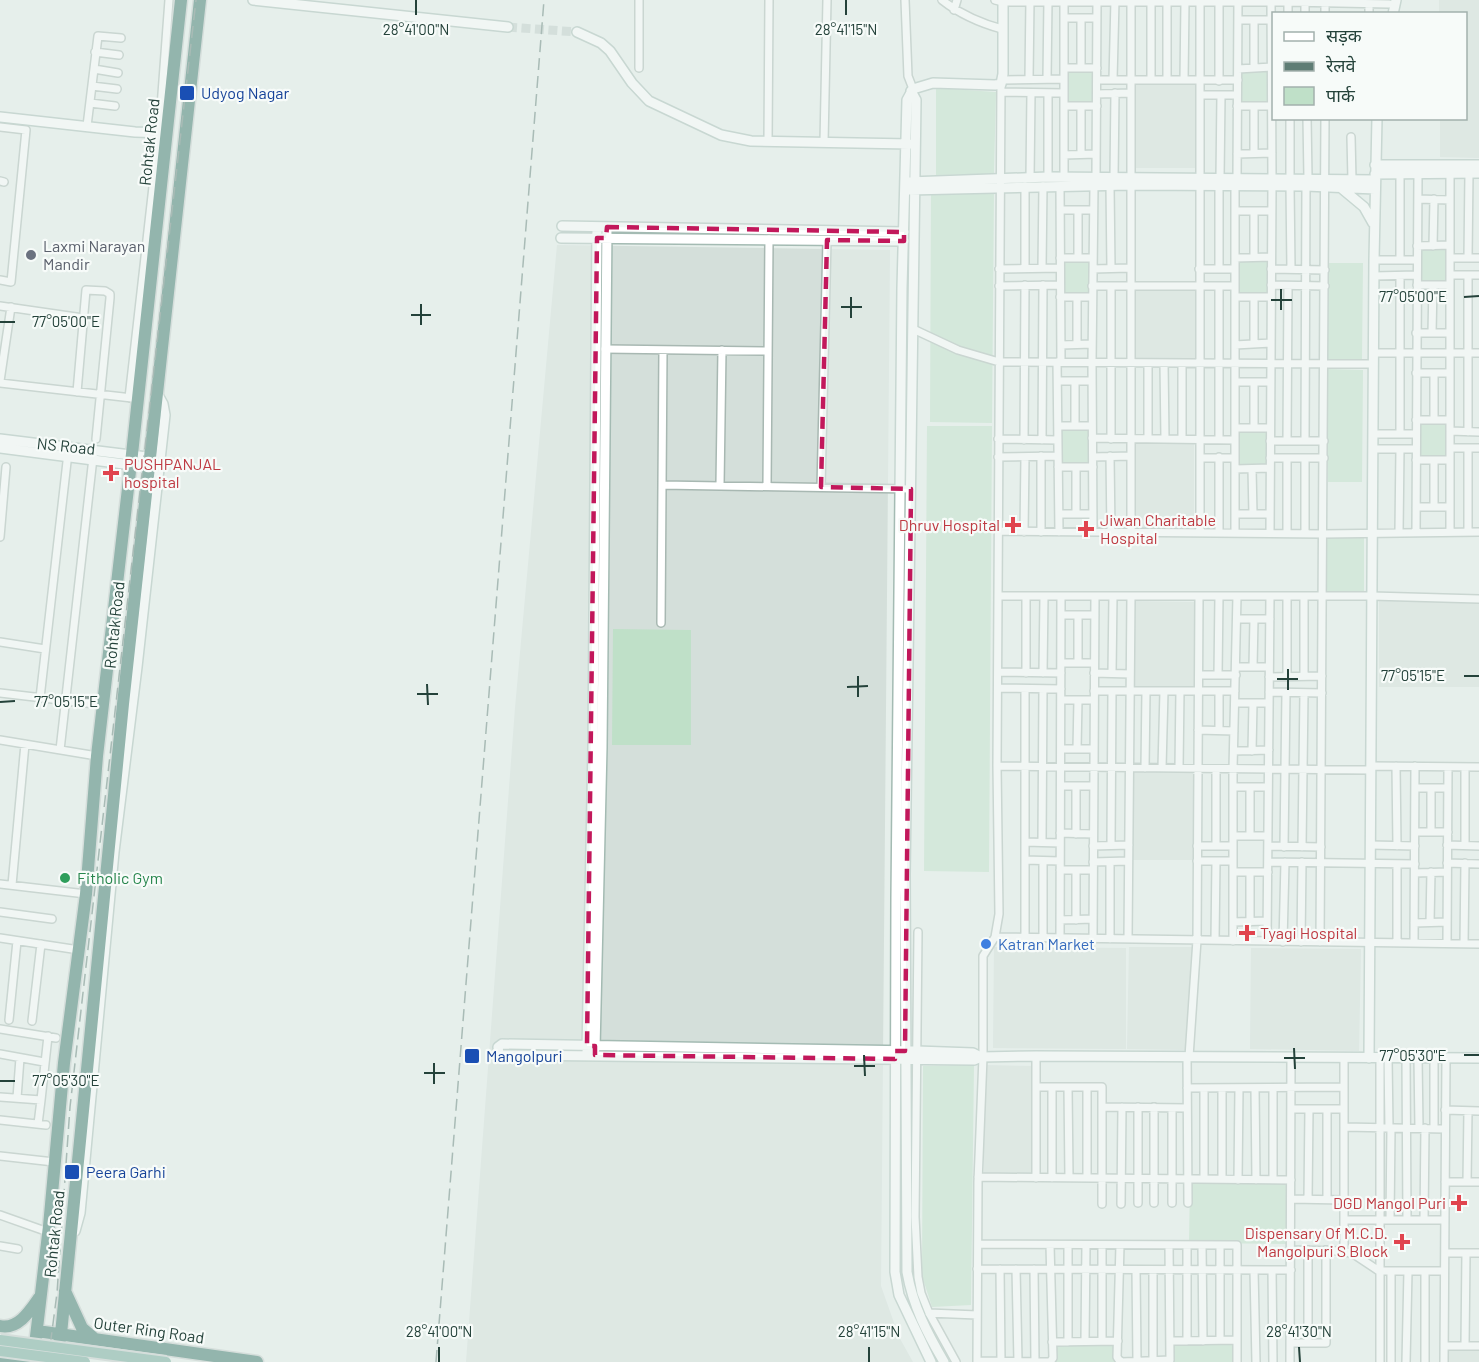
<svg xmlns="http://www.w3.org/2000/svg" width="1479" height="1362" viewBox="0 0 1479 1362" font-family="Barlow,'Noto Sans Devanagari',sans-serif">
  <style>
    .built { fill: #d4dfda }
    .green { fill: #bfe0c8 }
    .lines { fill: none; stroke-linecap: round; stroke-linejoin: round }
    .secondary-tunnel { stroke: #bfccc8; stroke-width: 9; stroke-dasharray: 9 4.5; stroke-linecap: butt }
    .street-casing { stroke: #a8b8b2; stroke-width: 10 }
    .secondary-casing { stroke: #a4bbb3; stroke-width: 12 }
    .highway-casing { stroke: #c2cac8; stroke-width: 15 }
    .street { stroke: #fff; stroke-width: 7 }
    .secondary { stroke: #fff; stroke-width: 9 }
    .highway { stroke: #2f6f62; stroke-width: 12 }
    .rail { stroke: #5f7d75; stroke-width: 1.5; stroke-dasharray: 12 6; stroke-linecap: butt }
    .primary-bridge-casing { stroke: #c2cac8; stroke-width: 14; stroke-linecap: butt }
    .primary-bridge { stroke: #6aa596; stroke-width: 10 }
    .marked { fill: none; stroke: #c2185b; stroke-width: 4.5; stroke-dasharray: 12 8; stroke-linejoin: round }
    .ticks { fill: none; stroke: #24423a; stroke-width: 2 }
    .transit-dot { fill: #1a4fb4; stroke: #f7fbf9; stroke-width: 2 }
    .worship-dot { fill: #6b7280; stroke: #f7fbf9; stroke-width: 2 }
    .health-dot { fill: #e0444e; stroke: #f7fbf9; stroke-width: 2 }
    .leisure-dot { fill: #2e9e5b; stroke: #f7fbf9; stroke-width: 2 }
    .shop-dot { fill: #3f7fe0; stroke: #f7fbf9; stroke-width: 2 }
    .labels { text-anchor: middle; stroke-width: 4.5; stroke-linejoin: round; paint-order: stroke }
    .transit-label { font-size: 16px; fill: #164399; stroke: #f7fbf9; text-anchor: start }
    .street-label { font-size: 16px; fill: #24423a; stroke: #f7fbf9 }
    .worship-label { font-size: 16px; fill: #5b616d; stroke: #f7fbf9; text-anchor: start }
    .health-label { font-size: 16px; fill: #be3a42; stroke: #f7fbf9; text-anchor: start }
    .leisure-label { font-size: 16px; fill: #27864d; stroke: #f7fbf9; text-anchor: start }
    .shop-label { font-size: 16px; fill: #366cbe; stroke: #f7fbf9; text-anchor: start }
    .ticks-label { font-size: 15px; text-anchor: middle; fill: #24423a; stroke: #f7fbf9; stroke-width: 4.5; stroke-linejoin: round; paint-order: stroke }
  </style>
  <rect width="100%" height="100%" fill="#e6efeb"/>
  <path class="built" d="M1439,0H1479V158L1440,157V119L1466,118V14L1439,13Z
    M1132,81L1197,82L1196,168H1132Z
    M557,245L890,250L881,1286L899,1337L913,1362H466L515,708Z
    M1132,289H1196V360H1132Z
    M1133,442H1194V529H1133Z
    M1379,598H1479V687H1379Z
    M1132,601L1195,602L1194,690L1131,689Z
    M1131,771H1193V860H1130Z
    M994,947L1126,948V1049L993,1048Z
    M1129,947H1194L1186,1050L1127,1049Z
    M1251,948L1361,949L1359,1051L1250,1049Z
    M984,1065L1034,1066L1033,1175H984Z
    M1449,1349H1479V1362H1449Z"/>
  <path class="green" d="M1241,69L1270,70V105H1241Z
    M1067,70H1095V105H1067Z
    M936,88L996,92L994,174L936,175Z
    M931,191L994,192L992,423L930,422Z
    M1419,248L1448,249L1447,284H1419Z
    M1240,259H1268V294H1239Z
    M1062,260H1091L1090,295H1062Z
    M1328,263H1363L1362,359H1328Z
    M1328,369L1363,370L1362,482H1328Z
    M1419,422L1447,423V458H1418Z
    M927,426H992L989,872L924,871Z
    M1060,429H1089V464H1060Z
    M1240,432H1268V467H1239Z
    M1326,531H1364V593L1326,592Z
    M613,629L691,630V745H612Z
    M974,1065L971,1305L932,1307L922,1276L923,1066Z
    M1190,1182L1288,1184V1244L1189,1243Z
    M1116,1342V1362H1054V1344Z
    M1172,1343H1235L1236,1362H1172Z"/>
  <g class="lines">
    <path class="secondary-tunnel" d="M508,27L577,32"/>
    <g class="street-casing">
      <path id="street" d="M905,0L908,76L913,89
        M942,0C961,15 980,23 1002,29
        M995,0L1003,2H1288L1389,4
        M1064,0V177
        M1305,0V14
        M1325,0V14
        M1271,1L1272,178
        M1151,2V80
        M1167,2V80
        M954,10L957,0
        M1288,14V0
        M1369,14V4
        M1064,18H1097
        M1238,20H1272
        M1254,20V68
        M95,52L119,55
        M639,68V0
        M1064,68H1097
        M1081,68V18
        M94,69L118,73
        M1238,69L1272,67
        M1029,79L1030,0
        M1047,79L1048,0
        M1003,80L1064,79
        M1097,80H1238
        M1113,80L1115,0
        M1184,80L1185,2
        M1219,81V0
        M92,86L117,89
        M1002,92L1064,93
        M1097,94L1130,93
        M1200,95H1237
        M90,103L115,106
        M1064,106H1097
        M1081,106V154
        M1237,106H1272
        M1290,118V178
        M1307,118L1308,178
        M87,126L98,36L121,38
        M0,127L26,130L11,282L0,280
        M1351,137L1352,180
        M768,141L769,0
        M824,142L827,0
        M1254,153V106
        M1237,154L1272,153
        M1064,155L1096,154
        M1450,173V532
        M1048,177V93
        M1096,177L1097,0
        M1114,177L1115,93
        M1030,178L1031,93
        M1220,178L1221,95
        M1237,178L1238,0
        M0,181L4,182
        M1025,186V268
        M1110,186L1111,268
        M1290,186L1291,269
        M1060,187L1061,362
        M1235,187V533
        M1418,199L1450,200
        M1060,210H1093
        M1235,211H1271
        M1254,211V257
        M1417,246L1450,245
        M1433,246L1434,199
        M1060,258H1093
        M1078,258V210
        M1235,258L1271,257
        M1450,258H1479
        M1468,258L1469,173
        M1374,260H1417
        M1400,260V173
        M1042,268L1043,186
        M999,269L1060,268
        M1093,269L1129,268
        M1199,269H1235
        M1219,269V186
        M1271,269L1325,270
        M1450,275H1479
        M1374,276L1417,275
        M1271,285L1325,286
        M1417,285H1450
        M999,286L1060,285
        M1092,286H1235
        M1111,286V439
        M1060,297H1092
        M1235,297H1271
        M1254,297V344
        M0,306L83,318
        M913,329L958,350L999,362L1373,364
        M1416,333H1450
        M1432,333L1433,285
        M1077,344V297
        M1061,345L1092,344
        M1235,345L1271,343
        M605,349L768,351
        M1373,353H1479
        M1057,362L1059,532
        M1148,363V439
        M1164,363L1165,439
        M1416,373H1450
        M0,381L11,307
        M1058,381H1092
        M1235,382H1270
        M0,383L132,398
        M77,392L86,290L105,291L110,294V298L96,439
        M129,398L159,134L169,0
        M1416,420H1450
        M1434,420V373
        M1058,426H1092
        M1075,426V381
        M1235,428H1270
        M1254,428V382
        M1450,431L1479,432
        M1468,432V275
        M1373,434H1416
        M1400,434V276
        M1092,438L1235,440
        M998,439L1058,440
        M1182,439V363
        M1024,440L1025,285
        M1042,440L1043,285
        M1219,440V286
        M1270,441H1324
        M1287,441L1288,286
        M1305,441L1306,186
        M1450,448H1479
        M1373,449H1416
        M1110,456L1111,532
        M998,457L1058,456
        M1093,457L1130,456
        M1200,458H1235
        M1270,458H1324
        M1287,458V533
        M1305,458V533
        M1416,460H1450
        M1058,467H1093
        M1235,469L1270,468
        M1252,469L1253,514
        M662,485L911,489
        M720,485L722,350
        M767,486L769,239
        M821,487L827,240
        M1416,507H1450
        M1434,507V460
        M1059,514H1093
        M1076,514V467
        M1235,514H1270
        M998,531L1323,534L1479,532
        M1468,531V448
        M1024,532L1025,457
        M1041,532V456
        M1093,532L1092,363L1094,186
        M1131,532V0
        M1399,532L1400,449
        M1416,532L1418,173
        M1200,533V0
        M1219,533V457
        M1270,533L1272,186
        M0,537L6,467
        M998,596H1372L1479,599
        M1061,615H1095
        M1237,619H1270
        M661,623L663,350
        M0,642L45,649
        M1061,663H1094
        M1078,663V615
        M1236,667H1269
        M1253,667L1254,619
        M998,672L1061,673
        M1026,673V596
        M1043,673L1044,596
        M1094,673L1130,674
        M1112,673L1113,596
        M1199,675H1236
        M1218,675L1219,596
        M1304,676V596
        M1269,677L1322,676
        M1287,677V596
        M998,688L1061,689
        M1094,691H1235
        M1269,692L1322,693
        M0,693L103,705
        M40,698L68,453
        M1061,700H1094
        M1235,703H1269
        M1198,730L1234,731
        M1219,730V691
        M0,740L97,756
        M1061,749H1093
        M1077,749L1078,700
        M60,750L94,449
        M1234,751L1269,750
        M1252,751L1253,703
        M997,766L1371,770
        M1371,766L1479,767
        M1396,766L1397,846
        M1465,767V845
        M1145,768L1146,691
        M1162,768L1164,691
        M1179,768L1180,691
        M1061,786H1093
        M1233,787H1268
        M1415,788H1448
        M1431,788V832
        M1415,832H1448
        M1060,833L1093,834
        M1076,834V786
        M1233,836H1268
        M1250,836V787
        M1025,842L1060,843
        M1042,842L1043,689
        M1111,845L1112,691
        M1371,845L1415,846
        M1447,845L1479,846
        M1093,846L1129,845
        M1197,846H1233
        M1216,846V769
        M1268,846L1321,847
        M1284,847L1286,693
        M1302,847L1304,693
        M1025,860L1060,861
        M1197,861H1233
        M1093,862L1128,861
        M1268,862L1415,864
        M1447,863L1479,864
        M1060,870H1093
        M1233,872H1268
        M1415,873L1447,872
        M0,884L86,894
        M12,885L25,744
        M0,912L52,919
        M1060,920L1093,919
        M1076,920V870
        M1233,922L1267,921
        M1250,922V872
        M1430,922L1431,872
        M1414,923L1447,922
        M918,932L915,1217L918,1277L921,1293L929,1313L956,1362
        M995,937L1479,944
        M0,938L79,950
        M1025,938V689
        M1043,938V861
        M1060,938L1061,596
        M1093,938L1095,596
        M1110,939V862
        M1128,939L1131,596
        M1215,940L1216,861
        M1233,941V769L1237,596
        M1267,941L1270,596
        M1283,942L1285,862
        M1301,942L1302,862
        M1320,942L1325,118
        M1397,943V864
        M1414,943L1415,766
        M1447,943L1448,767
        M1464,944L1465,863
        M9,1020L17,941
        M32,1021L41,944
        M0,1029L56,1038
        M0,1054L44,1062
        M1187,1057L1188,1203
        M1189,1057L1197,940L1199,596
        M1388,1058L1389,1128
        M1406,1058L1407,1220
        M1418,1058L1419,1128
        M1036,1087H1102V1204
        M1052,1087V1178
        M1068,1087L1069,1178
        M1087,1087V1178
        M1187,1088L1344,1087
        M1204,1088V1179
        M1255,1088L1256,1180
        M0,1097L41,1100L48,1036
        M17,1098L20,1058
        M1103,1107L1187,1108
        M1172,1108V1203
        M1291,1109H1344
        M1445,1110L1479,1111
        M0,1120L46,1125
        M38,1124L41,1100
        M1344,1127L1445,1129
        M1434,1129V1058
        M0,1156L54,1162
        M978,1177L1291,1180
        M1036,1178V1056
        M1222,1179V1088
        M1238,1180L1239,1088
        M1273,1180V1088
        M1445,1182H1479
        M1467,1182L1468,1111
        M1291,1199L1344,1200
        M1308,1199L1309,1109
        M1327,1199V1109
        M1138,1203V1107
        M1154,1203V1107
        M1121,1204L1122,1107
        M0,1215L48,1232
        M1344,1220H1445
        M1390,1220L1391,1128
        M1424,1220L1425,1128
        M978,1244L1237,1245V1362
        M1050,1245L1053,1358L1050,1362
        M1102,1245V1341
        M1120,1245L1117,1357L1119,1360L1122,1362L1170,1360L1169,1245
        M1187,1245V1341
        M1202,1245L1203,1341
        M1220,1245V1340
        M0,1246L18,1249
        M1291,1250L1344,1251L1355,1255L1379,1271H1444
        M1344,1251V1058
        M1445,1253H1479
        M977,1269L1291,1270
        M1000,1269L1001,1361
        M1016,1269L1018,1361
        M1034,1269L1035,1361
        M1136,1270L1137,1361
        M1153,1270V1360
        M1254,1270L1256,1362
        M1272,1270L1273,1362
        M1391,1271V1362
        M1425,1271V1362
        M929,1313L977,1315
        M1085,1341L1086,1245
        M1170,1341L1237,1340
        M1052,1342L1118,1341
        M1068,1342V1245
        M1291,1343H1326V1250
        M1308,1343V1250
        M1444,1346H1479
        M1465,1346L1466,1253
        M977,1361L1050,1362
        M977,1362L978,1182L983,1057V956L995,937L999,914L997,766L1001,84
        M1290,1362L1291,1057
        M1380,1362V1058
        M1406,1362L1408,1271
        M1444,1362L1446,1058"/>
    </g>
    <g class="secondary-casing">
      <path id="secondary" d="M253,0L508,27
        M1393,14L1396,0
        M577,32L601,43L610,51L632,83L649,101L721,135L751,141L910,144
        M911,91L916,100L905,874L907,1272C913,1306 927,1333 944,1362
        M0,117L135,132L166,133
        M1375,165H1479
        M1375,174L1479,173
        M909,182L1048,177L1375,180
        M1340,187L1364,207L1373,223
        M909,190L1129,185L1306,186L1375,189
        M562,226L904,232
        M561,238L904,241
        M0,439L155,458
        M0,448L155,468
        M595,1049L602,747L607,227
        M587,1050L593,747L597,227
        M981,1057L973,1053L917,1051L502,1044L498,1047L499,1054L501,1055L974,1060L981,1057L1036,1056L1479,1058
        M1369,1058L1374,260L1377,118
        M75,1231L80,1213L114,852L137,667L165,415L163,404L157,393
        M931,1362L899,1295L895,1272L896,898L902,288L907,100L913,89L933,83L995,85L1001,84L1003,74V0"/>
    </g>
    <g class="highway-casing">
      <path id="highway" d="M65,1291L82,1328L95,1339
        M0,1326C18,1330 30,1311 39,1298
        M37,1331L257,1362
        M0,1359L35,1362
        M56,1359L61,1334L123,704L200,0
        M33,1362L49,1226L64,1063L86,894L97,756L132,454L181,0"/>
    </g>
    <use href="#street" class="street"/>
    <use href="#secondary" class="secondary"/>
    <use href="#highway" class="highway"/>
    <path class="rail" d="M48,1362L57,1293L70,1107L196,0
      M436,1362L544,0"/>
    <g class="primary-bridge-casing">
      <path id="primary-bridge" d="M0,1340L166,1362
        M0,1351L85,1362"/>
    </g>
    <use href="#primary-bridge" class="primary-bridge"/>
  </g>
  <path d="M0 0H1479V1362H0ZM607,227L904,232V241L827,240L821,487L911,489L905,1051H895V1059L595,1055V1046H587L597,238H606Z" fill="#e6efeb" fill-opacity=".55" fill-rule="evenodd"/>
  <path class="marked" d="M607,227L904,232V241L827,240L821,487L911,489L905,1051H895V1059L595,1055V1046H587L597,238H606Z"/>
  <path class="ticks" d="M416,0V15M846,0V15M1281,289V310M851,297V318M1464,297L1479,296M1271,300H1292M421,304V325M841,307H862M411,315H431M0,322H15M1288,669V690M858,676V697M1464,676H1479M1277,679H1298M427,684L428,705M847,687L868,686M417,694H438M0,702L15,701M1294,1048L1295,1069M864,1055L865,1076M1464,1055H1479M1284,1058H1305M434,1063V1084M854,1066H875M424,1073H445M0,1081H15M439,1347V1362M869,1347V1362M1299,1347L1300,1362"/>
  <g class="transit-dot">
    <rect x="179" y="85" width="16" height="16" rx="3"/>
    <rect x="464" y="1048" width="16" height="16" rx="3"/>
    <rect x="64" y="1164" width="16" height="16" rx="3"/>
  </g>
  <circle class="worship-dot" cx="31" cy="255" r="6"/>
  <g class="health-dot">
    <path d="M108 464h6v6h6v6h-6v6h-6v-6h-6v-6h6z"/>
    <path d="M1010 516h6v6h6v6h-6v6h-6v-6h-6v-6h6z"/>
    <path d="M1083 520h6v6h6v6h-6v6h-6v-6h-6v-6h6z"/>
    <path d="M1244 924h6v6h6v6h-6v6h-6v-6h-6v-6h6z"/>
    <path d="M1456 1194h6v6h6v6h-6v6h-6v-6h-6v-6h6z"/>
    <path d="M1399 1233h6v6h6v6h-6v6h-6v-6h-6v-6h6z"/>
  </g>
  <circle class="leisure-dot" cx="65" cy="878" r="6"/>
  <circle class="shop-dot" cx="986" cy="944" r="6"/>
  <g class="labels">
    <g class="transit-label">
      <text x="201" y="99">Udyog Nagar</text>
      <text x="486" y="1062">Mangolpuri</text>
      <text x="86" y="1178">Peera Garhi</text>
    </g>
    <g class="street-label">
      <text transform="translate(149 142) rotate(-84)" y="6">Rohtak Road</text>
      <text transform="translate(66 446) rotate(6)" y="6">NS Road</text>
      <text transform="translate(114 625) rotate(-84)" y="6">Rohtak Road</text>
      <text transform="translate(54 1234) rotate(-84)" y="6">Rohtak Road</text>
      <text transform="translate(149 1330) rotate(8)" y="6">Outer Ring Road</text>
    </g>
    <g class="worship-label">
      <text x="43" y="252">Laxmi Narayan<tspan x="43" dy="18">Mandir</tspan></text>
    </g>
    <g class="health-label">
      <text x="124" y="470">PUSHPANJAL<tspan x="124" dy="18">hospital</tspan></text>
      <text x="1100" y="526">Jiwan Charitable<tspan x="1100" dy="18">Hospital</tspan></text>
      <text x="1000" y="531" text-anchor="end">Dhruv Hospital</text>
      <text x="1260" y="939">Tyagi Hospital</text>
      <text x="1446" y="1209" text-anchor="end">DGD Mangol Puri</text>
      <text x="1388" y="1239" text-anchor="end">Dispensary Of M.C.D.<tspan x="1388" dy="18">Mangolpuri S Block</tspan></text>
    </g>
    <g class="leisure-label">
      <text x="77" y="884">Fitholic Gym</text>
    </g>
    <g class="shop-label">
      <text x="998" y="950">Katran Market</text>
    </g>
  </g>
  <g class="ticks-label">
    <text x="416" y="35">28°41'00"N</text>
    <text x="846" y="35">28°41'15"N</text>
    <text x="1413" y="302">77°05'00"E</text>
    <text x="66" y="327">77°05'00"E</text>
    <text x="1413" y="681">77°05'15"E</text>
    <text x="66" y="707">77°05'15"E</text>
    <text x="1413" y="1061">77°05'30"E</text>
    <text x="66" y="1086">77°05'30"E</text>
    <text x="439" y="1337">28°41'00"N</text>
    <text x="869" y="1337">28°41'15"N</text>
    <text x="1299" y="1337">28°41'30"N</text>
  </g>
  <rect x="1272" y="12" width="195" height="108" fill="#f7fbf9" stroke="#a3b1ad" stroke-width="1.5"/>
  <rect x="1284" y="32" width="30" height="9" fill="#ffffff" stroke="#a3b1ad" stroke-width="1.5"/>
  <text x="1326" y="42" font-size="18" fill="#24423a">सड़क</text>
  <rect x="1284" y="62" width="30" height="9" fill="#5f7d75" stroke="#a3b1ad" stroke-width="1.5"/>
  <text x="1326" y="72" font-size="18" fill="#24423a">रेलवे</text>
  <rect x="1284" y="87" width="30" height="18" fill="#bfe0c8" stroke="#a3b1ad" stroke-width="1.5"/>
  <text x="1326" y="102" font-size="18" fill="#24423a">पार्क</text>
</svg>
